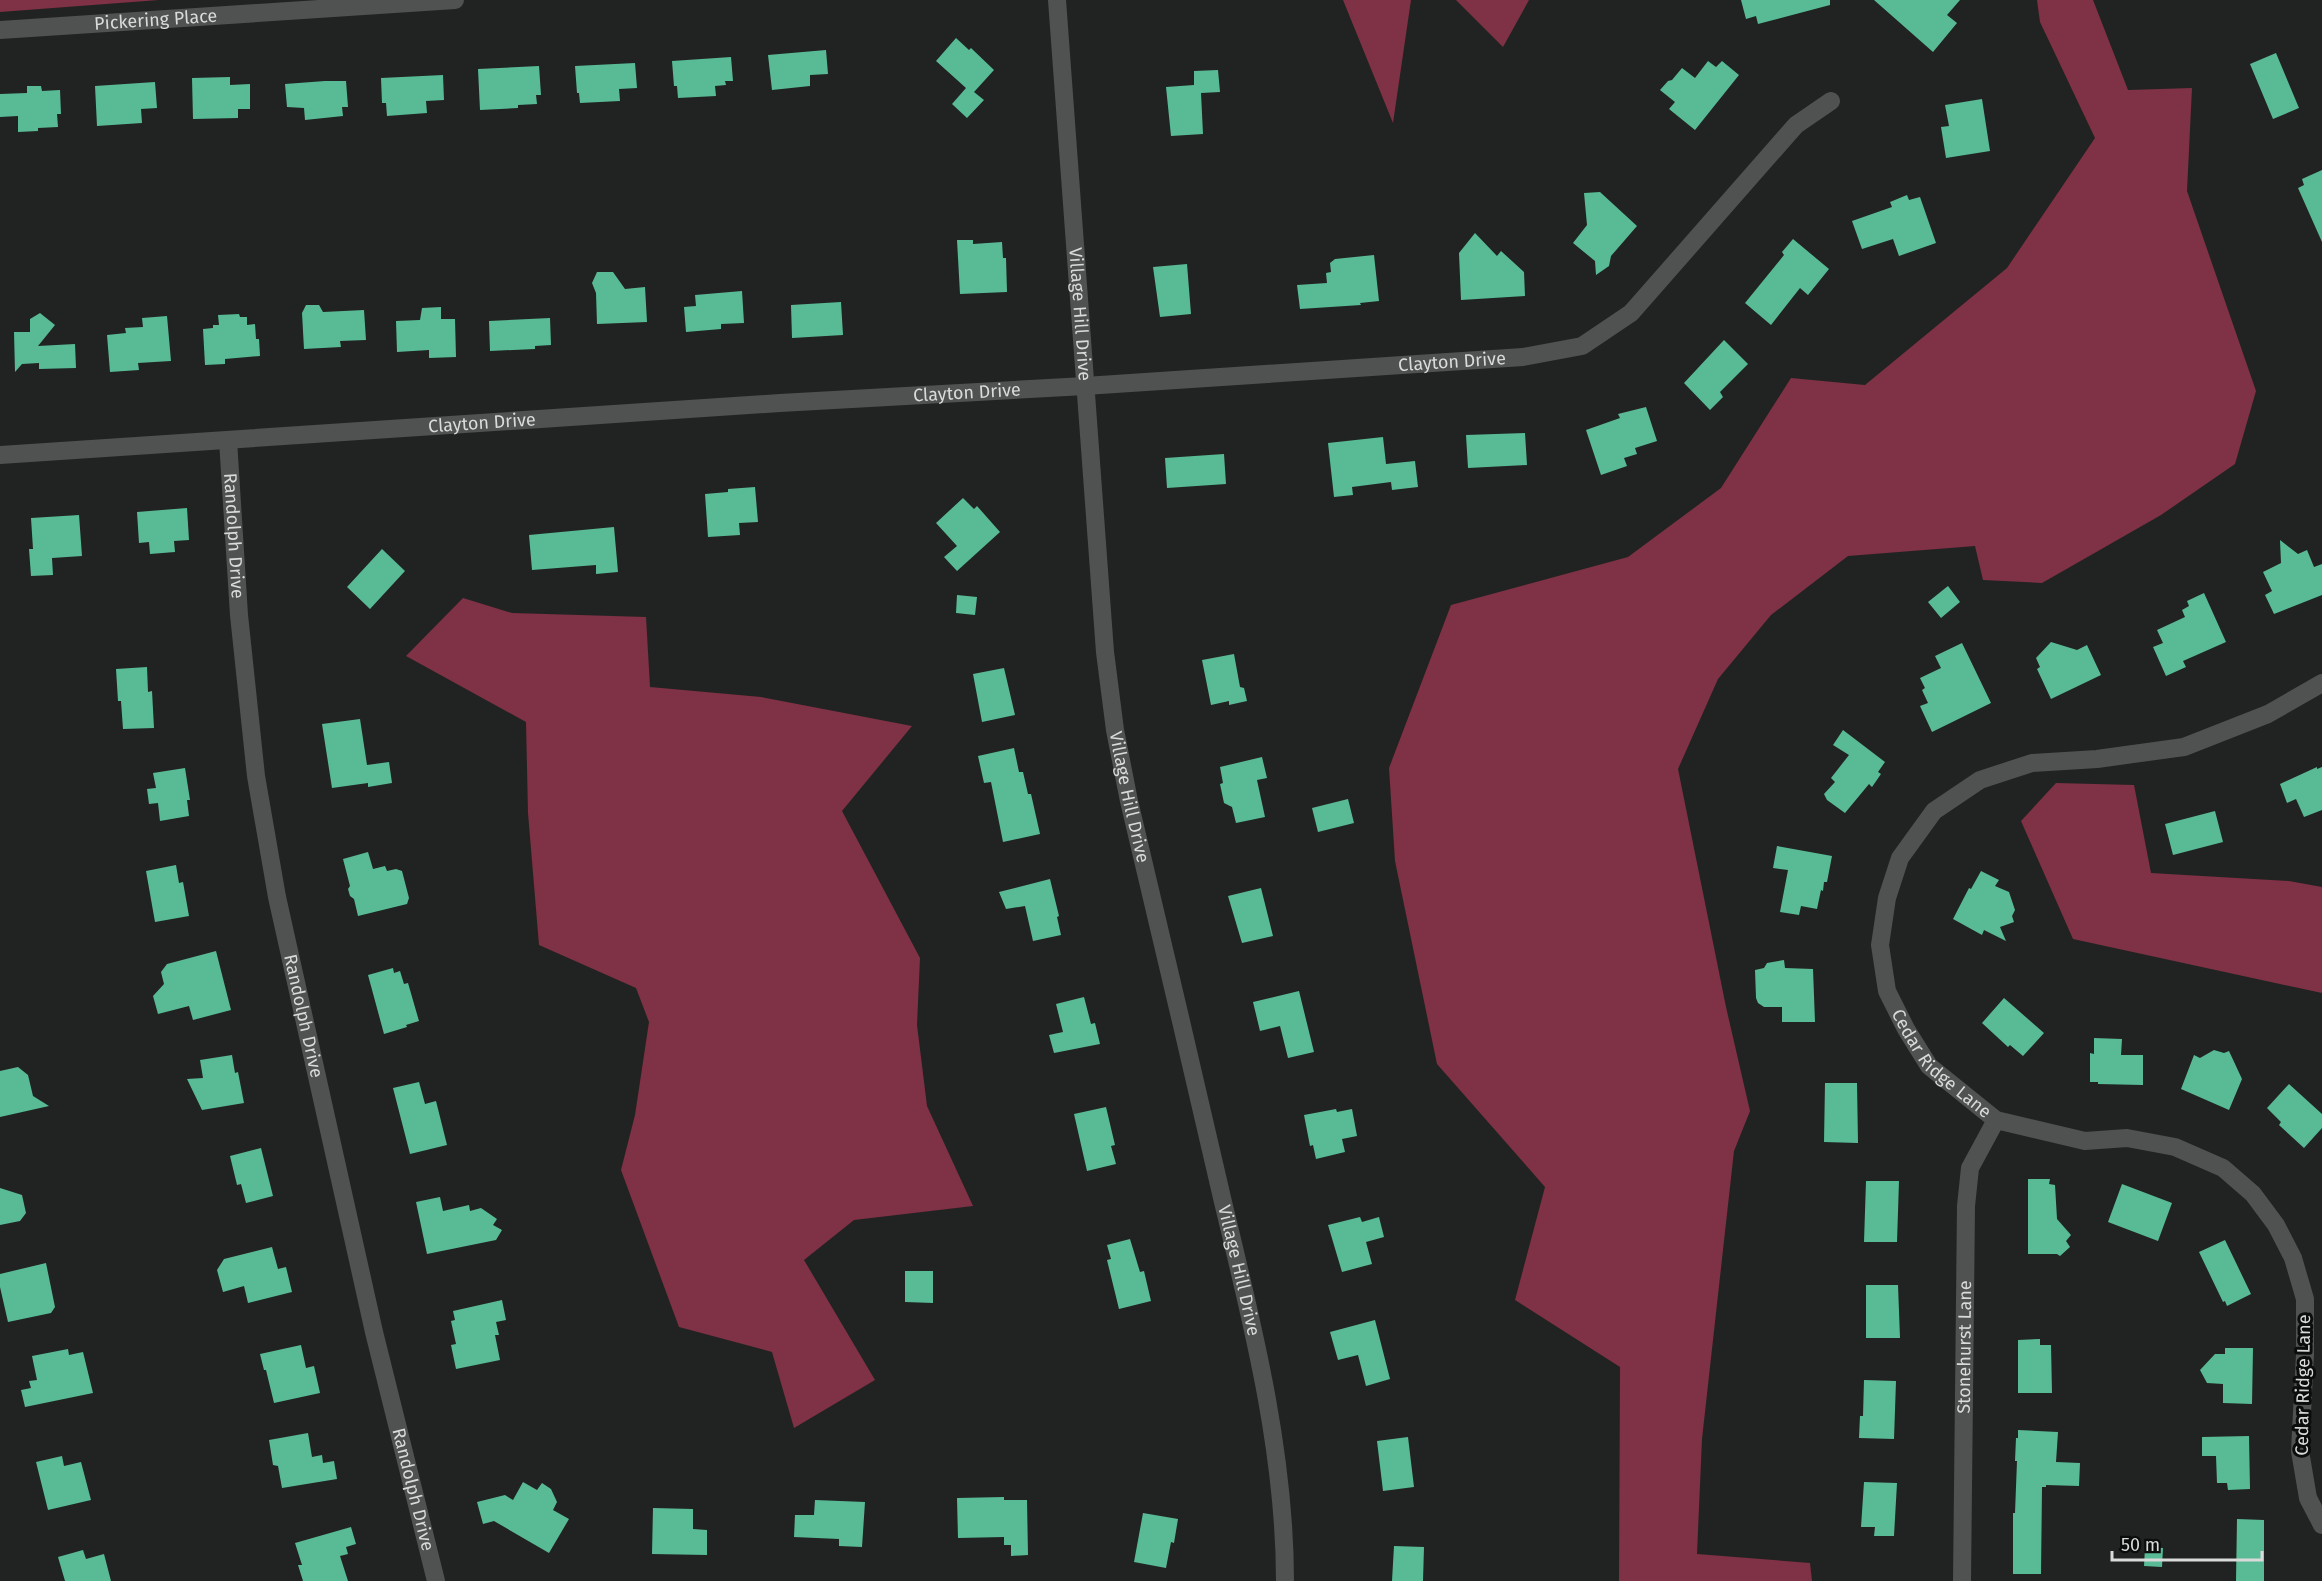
<svg xmlns="http://www.w3.org/2000/svg" width="2322" height="1581" viewBox="0 0 2322 1581" font-family="'Fira Sans',sans-serif">
  <style>
    .forest { fill: #7f3145 }
    .building { fill: #58bb96 }
    .lines { fill: none; stroke-linecap: round; stroke-linejoin: round }
    .minor { stroke: #4f5251; stroke-width: 18 }
    .labels { text-anchor: middle; stroke-width: 6; stroke-linejoin: round; paint-order: stroke }
    .street-label { font-size: 18px; fill: #d9dad9; stroke: #0b0c0c }
  </style>
  <rect width="100%" height="100%" fill="#212322"/>
  <path class="forest" d="M0,0H159L0,12Z
    M1343,0H1411L1393,123Z
    M1456,0H1529L1503,47Z
    M2037,0H2093L2128,90L2192,88L2187,191L2256,391L2235,464L2161,515L2042,583L1983,580L1975,546L1848,556L1771,615L1718,679L1678,769L1726,1007L1750,1111L1734,1151L1702,1439L1697,1554L1810,1563L1812,1581H1619L1620,1367L1515,1300L1545,1187L1437,1064L1395,861L1389,768L1451,605L1628,557L1721,488L1791,378L1865,385L2007,268L2095,138L2040,22Z
    M463,598L512,613L646,617L650,687L761,697L912,726L842,811L920,958L917,1025L927,1106L973,1206L854,1220L804,1260L875,1380L794,1428L772,1352L679,1327L621,1170L635,1115L649,1022L636,988L539,945L528,813L526,722L406,656Z
    M2056,783L2134,785L2151,873L2289,881L2322,887V993L2073,939L2021,821Z"/>
  <path class="building" d="M1741,0H1830V5L1758,24L1756,16L1746,19Z
    M1874,0H1960L1947,15L1957,23L1933,52Z
    M956,38L969,50L971,48L994,70L974,92L984,100L967,118L952,104L966,88L936,61Z
    M826,50L828,74L810,75V86L772,90L768,55Z
    M2276,53L2299,108L2273,119L2250,64Z
    M731,57L733,81H725L726,85L715,86L716,96L678,98L677,86H674L672,61Z
    M1708,61L1716,67L1722,61L1739,75L1695,130L1669,109L1675,102L1660,90L1668,81L1672,80L1682,68L1695,78Z
    M635,63L637,88L619,89L620,101L580,103L579,93H577L575,66Z
    M539,66L541,95H536L537,104L518,105V108L480,110L478,69Z
    M1218,70L1220,92L1201,93L1203,134L1171,136L1166,87L1194,85V71Z
    M443,75L444,100L426,101L427,113L387,116L386,103H382L381,78Z
    M230,77V85L250,84V109H238V118L193,119L192,78Z
    M325,81H346L348,107H342L343,116L305,120L304,108L287,107L285,84Z
    M155,82L157,108L141,109L142,123L97,126L95,86Z
    M27,86H41L42,91L60,90L61,114H57L58,127L38,128V131L18,132V116L0,117V94L27,93Z
    M1982,99L1990,151L1946,158L1941,127L1949,126L1945,105Z
    M2322,170V242L2298,188L2304,185L2302,179Z
    M1600,192L1637,226L1611,256L1609,266L1596,275L1595,261L1573,243L1587,225L1584,193Z
    M1907,195L1909,200L1920,197L1936,243L1899,256L1893,239L1862,249L1852,221L1892,207L1890,202Z
    M1475,233L1497,256L1501,251L1524,272L1525,296L1461,300L1459,253Z
    M1793,239L1829,269L1808,295L1800,288L1771,325L1745,303L1784,255L1782,252Z
    M957,240H973V244L1002,242L1003,258H1006L1007,292L960,294Z
    M1374,255L1379,301L1360,303L1361,305L1300,309L1297,285L1327,283L1326,273L1331,272L1330,263L1335,259Z
    M1187,264L1191,314L1160,317L1153,267Z
    M597,272H613L625,289L645,287L647,322L597,324L596,293L592,283Z
    M742,291L744,323L721,324V329L686,332L684,307L696,306L695,295Z
    M841,302L843,335L792,338L791,305Z
    M306,305H319L323,312L364,310L366,340L340,341L341,347L304,349L302,313Z
    M441,307V319H455L456,357L429,358V350L397,352L396,321L420,320L422,308Z
    M40,313L55,325L38,346L75,344L76,368L39,369V363L22,364L15,372L14,332H30V319Z
    M239,314L240,317H247V325L255,324L256,339H259L260,356L225,359V364L205,365L203,329L213,328V325H219L218,315Z
    M167,316L171,361L138,363L139,370L110,372L107,335L126,333L125,328L143,327L142,318Z
    M550,318L551,345L535,346V349L490,351L489,321Z
    M1724,340L1748,364L1720,392L1723,397L1710,410L1684,383Z
    M1646,407L1657,441L1635,448L1637,454L1624,458L1627,466L1601,475L1586,430L1620,418L1618,414Z
    M1525,433L1527,465L1468,468L1466,435Z
    M1383,437L1386,464L1415,461L1418,487L1392,490L1391,482L1352,487L1353,495L1334,497L1328,443Z
    M1224,454L1226,484L1167,488L1165,458Z
    M755,487L758,522L739,523L740,535L708,537L705,494L728,492V489Z
    M963,498L974,509L977,506L1000,532L957,571L944,557L957,546L936,523Z
    M187,508L189,540L174,541L175,552L150,554L149,542L139,543L137,512Z
    M79,515L82,556L52,558L53,575L31,576L29,549H33L31,518Z
    M614,527L618,572L596,574V565L532,570L529,535Z
    M2280,540L2298,554L2307,550L2314,567L2322,564V595L2274,614L2265,595L2272,591L2263,572L2281,563Z
    M382,549L405,571L370,609L347,587Z
    M1948,586L1960,602L1941,618L1928,602Z
    M2204,593L2226,642L2183,661L2186,667L2166,676L2153,647L2163,643L2157,630L2185,617L2182,610L2189,606L2187,601Z
    M957,595L977,597L975,615L956,613Z
    M2051,642L2077,650L2087,645L2101,675L2051,699L2037,669L2040,667L2036,658Z
    M1962,643L1991,703L1932,732L1920,706L1928,703L1922,690L1925,688L1920,678L1941,668L1935,656Z
    M1234,654L1240,687L1244,688L1247,701L1229,705V701L1211,705L1202,660Z
    M147,667L148,692L152,691L154,728L123,729L121,701H118L116,669Z
    M1004,668L1015,715L982,722L973,674Z
    M360,719L367,765L389,762L392,783L368,787V783L332,788L322,724Z
    M1843,730L1885,762L1878,772L1881,774L1872,787L1869,784L1845,813L1827,800L1824,794L1835,782L1831,778L1849,755L1833,745Z
    M1014,748L1019,772H1023L1028,794H1031L1040,834L1003,842L991,782L984,783L978,756Z
    M1262,757L1267,778L1257,780L1265,817L1236,823L1232,807L1224,803L1220,784L1223,783L1220,767Z
    M2317,767V769L2322,767V810L2304,817L2296,799L2287,803L2280,784Z
    M185,768L190,800H187L189,816L160,821L158,803L149,804L147,789L156,788L153,773Z
    M1348,799L1354,823L1318,832L1312,808Z
    M2215,811L2223,842L2173,855L2165,824Z
    M1777,846L1832,856L1827,882H1824L1823,891L1821,890L1817,909L1801,906L1799,915L1780,912L1788,870L1773,868Z
    M368,852L373,869L385,866L387,871L396,869L402,871L409,898L407,904L358,916L354,899L350,896L348,889L350,886L343,859Z
    M176,865L179,883L183,882L189,916L155,922L146,871Z
    M1981,871L1999,880L1995,886L2009,892L2015,910L2012,916L2014,922L2000,927L2006,941L1984,930L1982,935L1953,919L1969,888L1971,889Z
    M1050,879L1059,916L1057,917L1061,935L1033,941L1025,906L1006,909L999,892Z
    M1261,888L1273,936L1242,943L1228,896Z
    M216,951L231,1010L193,1020L189,1006L158,1014L153,996L164,984L161,972L167,964Z
    M1784,960L1785,968L1813,969L1815,1022H1782V1007H1764L1758,1003L1756,998L1755,970L1764,968L1767,963Z
    M393,968L394,973L400,971L404,984L408,983L419,1021L406,1025L407,1027L384,1034L368,975Z
    M1299,991L1314,1052L1288,1058L1280,1026L1260,1031L1253,1002Z
    M1084,997L1091,1024L1095,1023L1100,1044L1054,1053L1049,1035L1063,1032L1056,1004Z
    M2004,998L2044,1033L2023,1056L2010,1045L2008,1047L1982,1023Z
    M2094,1038L2122,1039L2121,1055H2143V1085L2098,1084V1082H2090V1053L2094,1054Z
    M2214,1050L2224,1053L2229,1051L2242,1079L2229,1110L2181,1089L2194,1055L2200,1058Z
    M232,1055L235,1073L238,1072L244,1103L202,1110L187,1079L203,1078L200,1060Z
    M18,1067L28,1075L33,1096L49,1106L0,1117V1071Z
    M419,1082L425,1104L436,1101L447,1145L410,1154L393,1088Z
    M1825,1083H1857L1858,1143L1824,1142Z
    M2289,1084L2322,1114V1128L2304,1148L2279,1125L2281,1122L2267,1108Z
    M1106,1107L1115,1145L1111,1146L1116,1164L1087,1171L1074,1114Z
    M1336,1109L1337,1112L1352,1109L1357,1136L1342,1139L1345,1152L1316,1159L1313,1145L1310,1146L1304,1115Z
    M261,1148L273,1196L246,1203L241,1184L237,1185L230,1156Z
    M2028,1179H2050L2049,1184L2055,1185L2057,1219L2071,1235L2066,1241L2070,1247L2060,1256L2057,1254H2028Z
    M1866,1181H1899L1897,1242H1864Z
    M2122,1184L2172,1203L2158,1241L2108,1222Z
    M0,1188L22,1195L26,1213L20,1221L0,1225Z
    M440,1197L443,1211L469,1205L470,1211L481,1208L497,1219L493,1225L502,1230L496,1240L427,1254L416,1202Z
    M1360,1217L1362,1222L1379,1217L1384,1237L1366,1242L1372,1264L1342,1272L1328,1225Z
    M1130,1239L1140,1272L1144,1271L1151,1301L1119,1309L1107,1260L1111,1259L1107,1245Z
    M2225,1240L2251,1294L2227,1306L2225,1301L2223,1302L2199,1252Z
    M272,1247L278,1269L286,1267L292,1292L248,1303L244,1286L223,1292L217,1270L224,1259Z
    M46,1263L55,1307L51,1313L8,1322L0,1287V1274Z
    M905,1271H933V1303L905,1302Z
    M1866,1285H1898L1900,1338H1866Z
    M502,1300L506,1320L496,1322L499,1335H495L500,1360L456,1369L451,1345L456,1344L451,1321L455,1320L453,1311Z
    M1375,1320L1390,1379L1366,1386L1358,1355L1338,1360L1330,1332Z
    M2040,1339V1345H2051L2052,1393H2018V1340Z
    M301,1345L306,1368L314,1366L320,1393L274,1403L266,1370H264L260,1354Z
    M2225,1348H2253L2252,1404L2223,1403V1384L2207,1383L2200,1370L2215,1354H2225Z
    M68,1349L69,1355L83,1352L93,1393L25,1407L21,1390L31,1388L29,1381L37,1380L32,1356Z
    M1864,1380L1896,1381L1894,1439L1859,1438L1860,1416H1863Z
    M2018,1430L2058,1432L2056,1462L2080,1463L2079,1486L2046,1485V1487H2042L2041,1574H2013V1513H2015L2017,1461H2015L2016,1438H2018Z
    M308,1433L312,1457L322,1455L323,1463L334,1461L337,1479L282,1488L278,1466L273,1465L269,1440Z
    M2249,1436L2250,1489L2228,1490L2227,1483H2217L2216,1456H2202V1437Z
    M1408,1437L1414,1487L1383,1491L1377,1441Z
    M62,1456L64,1466L81,1462L91,1500L48,1510L36,1462Z
    M523,1482L537,1490L542,1483L551,1489L557,1502L553,1510L569,1519L549,1553L494,1521L483,1524L477,1502L505,1495L513,1500Z
    M1864,1482L1897,1483L1894,1536H1874L1875,1527H1861Z
    M1004,1497V1500H1027L1028,1555L1011,1556V1545H1004V1537L958,1538L957,1498Z
    M815,1500L865,1502L862,1547L839,1546V1539L794,1537L795,1515H814Z
    M653,1508L693,1509V1529L707,1530V1555L652,1554Z
    M1143,1513L1178,1519L1174,1543L1171,1542L1166,1568L1134,1562Z
    M2237,1519L2264,1520V1581H2236Z
    M351,1527L356,1544L346,1547L348,1554L340,1556L348,1581H303L298,1565H302L295,1543Z
    M1394,1546L1424,1547L1423,1581H1392Z
    M2145,1547L2163,1548L2162,1567L2144,1566Z
    M83,1550L86,1559L104,1554L111,1581H65L58,1557Z"/>
  <g class="lines">
    <g class="minor">
      <path id="s1" d="M1057,0L1105,652L1115,730L1129,801C1161,935 1192,1068 1223,1202C1253,1326 1285,1453 1285,1581"/>
      <path id="s2" d="M0,30L455,0"/>
      <path id="s3" d="M228,440L239,615L256,776L277,897L374,1332L436,1581"/>
      <path id="s4" d="M0,455L780,403L1085,386L1523,357L1582,346L1631,313L1796,125L1831,101"/>
      <path id="s5" d="M2322,683L2268,714L2184,747L2097,759L2032,763L1980,780L1934,811L1900,858L1887,898L1880,945L1887,991L1906,1029L1929,1066L1996,1120L2085,1141L2127,1138L2175,1147L2223,1168L2253,1194L2276,1225L2293,1258L2305,1299V1354L2300,1451L2308,1498L2322,1525"/>
      <path id="s6" d="M1962,1581L1966,1206L1970,1168L1996,1120"/>
    </g>
  </g>
  <g class="labels">
    <g class="street-label">
      <text dy="6" stroke="none"><textPath href="#s2" startOffset="156">Pickering Place</textPath></text>
      <text dy="6" stroke="none"><textPath href="#s1" startOffset="315">Village Hill Drive</textPath></text>
      <text dy="6" stroke="none"><textPath href="#s4" startOffset="1455">Clayton Drive</textPath></text>
      <text dy="6" stroke="none"><textPath href="#s4" startOffset="969">Clayton Drive</textPath></text>
      <text dy="6" stroke="none"><textPath href="#s4" startOffset="483">Clayton Drive</textPath></text>
      <text dy="6" stroke="none"><textPath href="#s3" startOffset="96">Randolph Drive</textPath></text>
      <text dy="6" stroke="none"><textPath href="#s1" startOffset="801">Village Hill Drive</textPath></text>
      <text dy="6" stroke="none"><textPath href="#s3" startOffset="582">Randolph Drive</textPath></text>
      <text dy="6" stroke="none"><textPath href="#s5" startOffset="702">Cedar Ridge Lane</textPath></text>
      <text dy="6" stroke="none"><textPath href="#s1" startOffset="1287">Village Hill Drive</textPath></text>
      <text dy="6" stroke="none"><textPath href="#s6" startOffset="234">Stonehurst Lane</textPath></text>
      <text transform="translate(2303 1385) rotate(-89)" y="6">Cedar Ridge Lane</text>
      <text dy="6" stroke="none"><textPath href="#s3" startOffset="1068">Randolph Drive</textPath></text>
    </g>
  </g>
  <path d="M2112 1551v9h150v-9" fill="none" stroke="#d9dad9" stroke-width="3"/>
  <text x="2121" y="1551" font-size="18" fill="#d9dad9" stroke="#0b0c0c" stroke-width="4.5" paint-order="stroke">50 m</text>
</svg>
